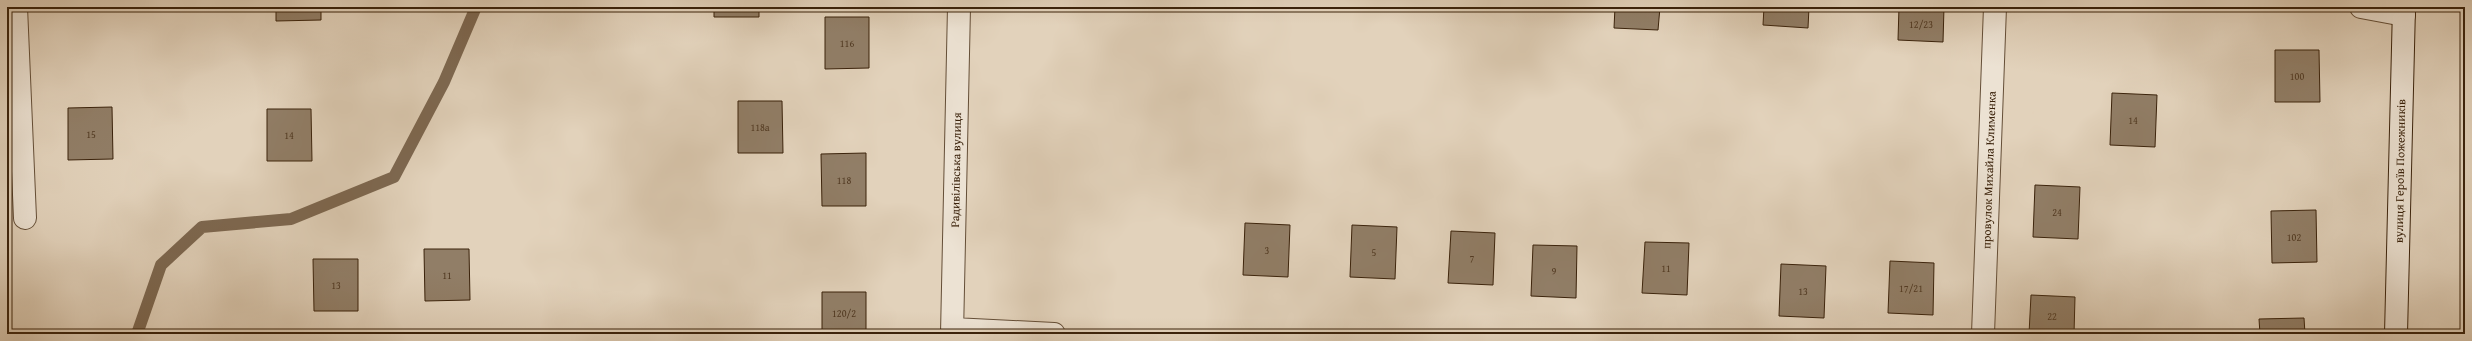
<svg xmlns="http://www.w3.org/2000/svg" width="2472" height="341" viewBox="0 0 2472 341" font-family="'Gentium Book Plus',serif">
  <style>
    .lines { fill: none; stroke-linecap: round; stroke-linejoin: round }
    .stream { stroke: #7d6851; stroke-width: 12 }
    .building { fill: #917e67; stroke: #3a220b }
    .street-casing { stroke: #644e37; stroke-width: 24 }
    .secondary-casing { stroke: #3a220b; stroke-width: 24 }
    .street { stroke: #ece2d3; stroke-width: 22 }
    .secondary { stroke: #ece2d3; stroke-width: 22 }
    .labels { text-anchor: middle; stroke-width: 3; stroke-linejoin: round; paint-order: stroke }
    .number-label { font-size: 10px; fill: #503922 }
    .street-label { font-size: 12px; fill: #3a220b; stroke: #ece2d3 }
  </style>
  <rect width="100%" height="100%" fill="#e2d2bb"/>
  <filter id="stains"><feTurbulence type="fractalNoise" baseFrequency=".005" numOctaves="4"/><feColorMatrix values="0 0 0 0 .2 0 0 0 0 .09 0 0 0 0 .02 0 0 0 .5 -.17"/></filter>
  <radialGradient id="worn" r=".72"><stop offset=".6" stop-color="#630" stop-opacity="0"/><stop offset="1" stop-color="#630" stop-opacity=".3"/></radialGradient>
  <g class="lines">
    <path class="stream" d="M137,334L161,265L202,227L291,219L394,177L444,82L476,7"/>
  </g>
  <path class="building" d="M276,7H321V20L276,21Z
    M714,7H759V17H714Z
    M1615,7H1660L1658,30L1614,28Z
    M1764,7H1809L1808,28L1763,25Z
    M1899,7H1944L1943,42L1898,40Z
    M825,17H869V68L825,69Z
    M2275,50H2319L2320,102H2275Z
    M2112,93L2157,95L2155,147L2110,145Z
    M738,101H782L783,153H738Z
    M112,107L113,159L68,160V108Z
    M267,109H311L312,161H267Z
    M866,153V206H822L821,154Z
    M2035,185L2080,187L2078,239L2033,237Z
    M2316,210L2317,262L2272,263L2271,211Z
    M1245,223L1290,225L1288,277L1243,275Z
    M1352,225L1397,227L1395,279L1350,277Z
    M1451,231L1495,233L1493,285L1448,283Z
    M1645,242L1689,243L1687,295L1642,293Z
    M1533,245L1577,246L1576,298L1531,296Z
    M424,249H469L470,300L425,301Z
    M313,259H358V311H314Z
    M1890,261L1934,263L1933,315L1888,313Z
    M1781,264L1826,266L1824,318L1779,316Z
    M822,292H866V334H822Z
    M2031,295L2075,297L2074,334H2029Z
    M2304,318L2305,334H2260L2259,319Z"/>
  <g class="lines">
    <g class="street-casing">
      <path id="street" d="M16,7L25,218
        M2361,7L2404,15
        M953,329L1054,334
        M952,334L959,7
        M1983,334L1995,7"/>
    </g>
    <g class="secondary-casing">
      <path id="secondary" d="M2396,334L2404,7"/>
    </g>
    <use href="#street" class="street"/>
    <use href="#secondary" class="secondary"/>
  </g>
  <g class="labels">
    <g class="number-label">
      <text x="1921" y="28">12/23</text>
      <text x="847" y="47">116</text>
      <text x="2297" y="80">100</text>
      <text x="2133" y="124">14</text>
      <text x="760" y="131">118а</text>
      <text x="91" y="138">15</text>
      <text x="289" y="139">14</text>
      <text x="844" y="184">118</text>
      <text x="2057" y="216">24</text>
      <text x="2294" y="241">102</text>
      <text x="1267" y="254">3</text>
      <text x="1374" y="256">5</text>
      <text x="1472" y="262">7</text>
      <text x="1666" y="272">11</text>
      <text x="1554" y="275">9</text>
      <text x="447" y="279">11</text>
      <text x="336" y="289">13</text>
      <text x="1911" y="292">17/21</text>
      <text x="1803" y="295">13</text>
      <text x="844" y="317">120/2</text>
      <text x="2052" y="320">22</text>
    </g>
    <g class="street-label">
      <text transform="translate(956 170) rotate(-89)" y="4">Радивілівська вулиця</text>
      <text transform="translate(1989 170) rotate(-88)" y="4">провулок Михайла Клименка</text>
      <text transform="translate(2400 171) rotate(-89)" y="4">вулиця Героїв Пожежників</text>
    </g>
  </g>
  <rect width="2472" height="341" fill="none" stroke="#e2d2bb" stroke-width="24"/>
  <rect x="8" y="8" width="2456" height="325" fill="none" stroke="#3a220b" stroke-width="2"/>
  <rect x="12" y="12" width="2448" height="317" fill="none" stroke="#3a220b"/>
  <rect width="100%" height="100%" filter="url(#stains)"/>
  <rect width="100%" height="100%" fill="url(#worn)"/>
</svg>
